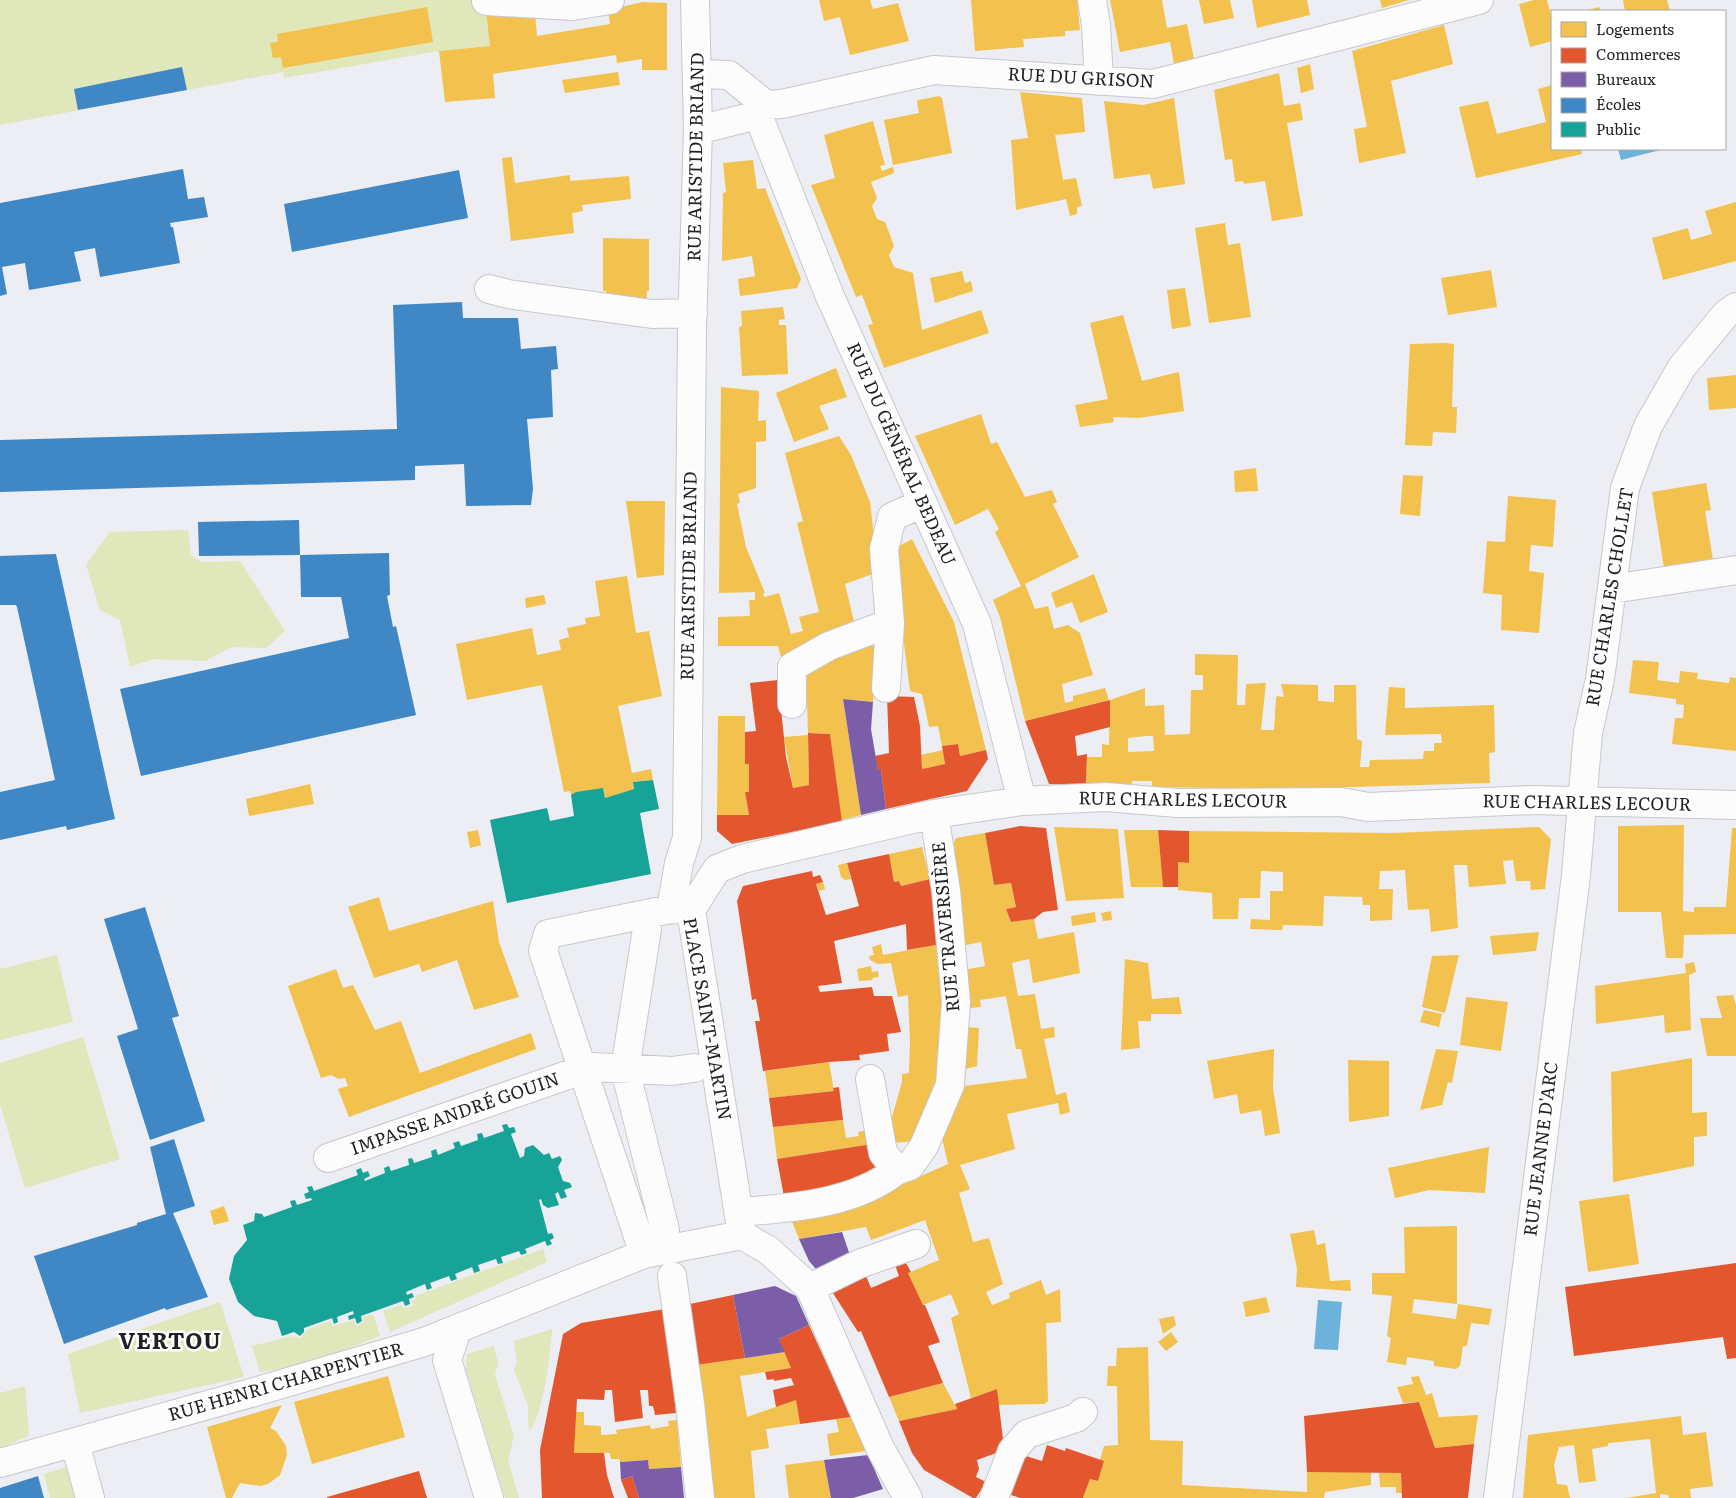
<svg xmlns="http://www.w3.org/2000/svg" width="1736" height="1498" viewBox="0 0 1736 1498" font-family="Literata,serif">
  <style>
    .green { fill: #dfe7bb }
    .water { fill: #6cb3dc }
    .homes { fill: #f2c14e; fill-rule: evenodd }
    .shops { fill: #e4572e }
    .offices { fill: #7b5ea7 }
    .schools { fill: #3f88c5 }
    .public { fill: #17a398 }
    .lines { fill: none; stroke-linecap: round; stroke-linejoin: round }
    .minor-casing { stroke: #c6c8cc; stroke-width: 30 }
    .minor { stroke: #fcfcfd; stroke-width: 28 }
    .labels { text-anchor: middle; stroke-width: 5; stroke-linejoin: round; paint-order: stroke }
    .street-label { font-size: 18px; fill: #1f2124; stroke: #fff }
    .district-label { font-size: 22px; font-weight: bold; letter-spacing: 1px; fill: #1f2124; stroke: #fff }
  </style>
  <rect width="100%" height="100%" fill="#eceef4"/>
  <path class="green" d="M0,0H486L490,46L439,51L284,78L283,72L0,125Z
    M188,530L191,555L201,562L240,561L285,631L266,648L232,647L205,661L154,659L130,667L120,620L100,610L86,565L110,532Z
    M57,955L73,1022L0,1040V969Z
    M83,1037L120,1159L25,1188L0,1105V1063Z
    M543,1249L547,1262L390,1332L383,1311L401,1305L404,1308L414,1305L412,1300L416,1299L415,1296Z
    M220,1302L244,1377L80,1413L68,1354Z
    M373,1314L380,1336L305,1365L260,1372L252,1346L293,1336L301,1338L306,1330L330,1321L333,1326L354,1320L356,1326L364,1322L363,1317Z
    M552,1329C551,1350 543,1416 530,1430L528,1425V1406L514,1370L517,1362L514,1341Z
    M494,1346L498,1363L495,1375L514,1436L508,1460L519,1498H505L466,1369L467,1354Z
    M25,1386L29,1436L0,1448V1393Z
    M72,1465L81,1498H50L44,1474Z"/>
  <path class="water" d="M1618,149H1664L1621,160Z
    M1318,1300L1342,1302L1338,1350L1314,1349Z"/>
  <path class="homes" d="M819,0H870L873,9L898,3L909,41L850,55L840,17L824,21Z
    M971,0H1077L1080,30L1065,31V36L1023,39L1024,47L975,51Z
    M1110,0H1162L1167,28L1187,24L1194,59L1174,64L1170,42L1120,52Z
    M1199,0H1230L1234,18L1204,24Z
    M1252,0H1307L1310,15L1257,28Z
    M1380,0H1409L1382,8Z
    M1534,0H1547L1552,19V41L1530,47L1519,4Z
    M1623,0H1667L1670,11H1625Z
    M643,2L667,3V70H642V59L617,63L616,55L493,74L495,98L445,102L439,51L490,46L486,10L535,13L537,36L610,24L608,10Z
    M427,7L433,42L283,68L281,57L273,58L270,43L278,42L277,34Z
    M1599,7L1601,11H1585Z
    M1444,25L1453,64L1391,81L1406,153L1359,163L1354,129L1367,127L1352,51Z
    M1310,64L1314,89L1301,93L1297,68Z
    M618,72L620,85L565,93L562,80Z
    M1279,73L1284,106L1300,103L1303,120L1287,123L1303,216L1272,221L1265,181L1244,184L1243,181L1235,182L1232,159L1225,160L1214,90Z
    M1552,85V149H1581L1582,154L1476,178L1459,107L1488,101L1497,134L1546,122L1538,89Z
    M1020,92L1082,98L1085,132L1055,135L1063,180L1076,178L1082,206L1077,207V214L1070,216L1066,199L1016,210L1011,140L1028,138Z
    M939,96L942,98L952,153L893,165L884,120L919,113L917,102L918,100Z
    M1174,98L1185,184L1153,189L1150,174L1114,179L1104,101L1143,105Z
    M873,121L885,165L880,166L882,171L893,167L894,173L871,182L877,198L872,206L877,219L885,222L890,235L894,246L889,255L894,267L913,273L922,330L981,310L989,333L884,368L868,325L873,324L862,295L856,297L811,185L835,178L824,135Z
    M512,157L515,183L570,175V181L629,176L631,199L582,205L583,211L572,213L574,233L511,241L502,158Z
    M753,160L757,189L765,188L801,279L797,288L740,296L738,279L755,276L752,256L722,261L723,193L726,192L723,163Z
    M1736,202V261L1663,280L1652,238L1688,228L1691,240L1712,234L1705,211Z
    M1225,223L1228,245L1240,243L1251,317L1209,323L1195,228Z
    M603,238L649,239V291H647L646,305L606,301V291H603Z
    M1491,270L1497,307L1448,315L1441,278Z
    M962,271L965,283L971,281L973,291L935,303L930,278Z
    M1185,288L1191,326L1172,329L1167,290Z
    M783,307L785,319L779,320V325H786L788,374L742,376L739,327L742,326L741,311Z
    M1123,315L1142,381L1179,372L1184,411L1139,418L1113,417L1114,422L1080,427L1075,405L1108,399L1090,323Z
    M1445,343L1454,344L1452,407H1457L1456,433L1433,432L1432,446L1405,445L1410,344Z
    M836,368L847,397L819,406L829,429L794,442L776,393Z
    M1736,375V408L1709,410L1707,378Z
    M721,387L759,391L758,421L766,420V441L756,442V488L738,494L740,503L737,504L746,547L765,593H763L764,597L779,593L791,634L803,631L799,617L819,612L797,523L803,521L785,453L839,436L851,455L870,502L878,572L845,584L855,626L783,664L778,646H718V617L750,616L749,600H755V592L719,593Z
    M981,414L991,444L997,442L1025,497L1052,490L1057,502L1053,504L1079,557L1025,584L1035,609L1048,606L1054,629L1068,625L1080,633L1093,675L1062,684L1065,703L1073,701V696L1105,688L1109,700L1025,721L1000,617L993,600L1021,586L995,532L999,529L988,509L955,525L915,436Z
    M1256,468L1258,491L1235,492L1234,471Z
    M1403,475L1423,476L1420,516L1400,514Z
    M1706,483L1711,510L1705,511L1714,566L1665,574L1652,492Z
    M1508,496L1556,500L1553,547L1531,545L1529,571L1544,573L1539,633L1501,630L1502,595L1483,593L1487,541L1505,542Z
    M626,501H665L664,575L637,578Z
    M912,539L954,622L986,750L960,756L958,744L942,746L938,726L929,727L922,694L910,691L892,550Z
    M1094,574L1108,612L1080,623L1072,602L1056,608L1051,593Z
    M627,576L636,633L649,631L662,696L618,706L632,773L651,769L653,780L633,782L634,789L605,798L603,788L571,795L570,791L564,792L542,685L467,700L456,644L532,628L537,655L561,650L559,640L569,637L567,628L586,624L585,618L600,616L595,581Z
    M544,595L546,604L526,608L525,598Z
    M878,642L873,702L843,699L861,815L841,820L830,734L808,733L806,669L814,660Z
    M1195,654L1238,655L1237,705H1245L1246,684L1266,683L1261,730H1274L1276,698L1277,696L1284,697L1281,684L1318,685V701L1334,702V685H1356L1357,739L1362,741L1360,767H1369L1370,760L1423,759L1424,751H1434V743H1442L1441,734L1385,735L1389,687L1405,688V708L1494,705L1495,752L1489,753L1490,783L1281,789L1152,787V781H1132V786L1086,785L1087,757H1102V744L1109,745L1110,700L1145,688V706L1164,705L1165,735L1190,734L1191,690H1203V675H1195ZM1146,736H1153L1154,751L1128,752V738Z
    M1633,660L1659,662L1657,680L1679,683L1680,671L1698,673L1697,679L1729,683L1730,677L1736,678V751L1672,744L1675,718H1683L1684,705L1676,704V699L1629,693Z
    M718,716H745V764H749V792H745L749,815H717Z
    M808,735L809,785L793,788L784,737Z
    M943,750L945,764L922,769L921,755Z
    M310,784L314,804L249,816L246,799Z
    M1684,825L1683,911L1694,912V907H1726L1732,828H1736V934L1684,935L1683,958H1666L1661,912H1618V826Z
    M1054,827L1118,829L1124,898L1066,901Z
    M1539,827L1551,839L1545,889L1531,890L1530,881H1516L1513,860L1503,861L1506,884L1469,887L1467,865H1454L1458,928L1431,932L1429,909L1408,910L1405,870L1380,871L1379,889H1393L1392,920L1370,921V905H1363L1362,897L1324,896L1323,926L1283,925L1282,930L1250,929L1251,919L1270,920V891H1283V872L1261,871L1260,898H1239L1238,919H1213L1212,893L1178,890V862L1189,863V831L1393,833Z
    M478,830L481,845L470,848L467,832Z
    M1124,830H1158L1163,887H1131Z
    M985,833L994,885L1011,883L1016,907L1006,909L1011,922L1034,919L1038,939L1074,932L1080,973L1033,983L1029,959L1012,963L1018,996L1035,994L1041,1029L1054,1027L1055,1037L1044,1039L1056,1095L1066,1092L1070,1112L1060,1115L1058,1103L1007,1114L1015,1149L960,1165L970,1189L959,1193L973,1242L989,1238L1003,1284L986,1292L992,1305L1010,1298L1009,1293L1041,1280L1046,1295L1060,1289L1061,1322L1046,1323L1048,1401L1044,1404L998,1405L997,1389L971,1398L951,1318L959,1314L951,1294L923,1305L908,1273L939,1260L925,1220L871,1240L866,1227L799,1239L789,1214L883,1193L948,1164L940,1129L956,1087L1027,1078L1021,1049H1016L1006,996L980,1000L981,1007L970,1008L967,1001L963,970L985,966L981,942L961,946L954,842L956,838Z
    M922,847L930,879L901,886L899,881L894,882L889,854Z
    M847,863L851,879L845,880L841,877L838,865Z
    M823,882L825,889L819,891L816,884Z
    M379,897L389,931L493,901L499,942L519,997L474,1010L457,960L422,972L419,964L374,978L348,907Z
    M1111,911L1112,920L1103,921L1101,913Z
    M1095,912L1096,922L1072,926L1071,916Z
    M1539,932L1536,951L1493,955L1490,936Z
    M881,944L883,955L941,944L943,989V1068L915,1141L892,1143L886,1138L902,1082V1074L909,1073L910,1041L908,995L898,997L891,963L878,964L870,960L869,956L874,955L872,947Z
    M1459,955L1445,1013L1422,1007L1432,956Z
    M1125,959L1148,963L1152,999L1179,997L1182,1014H1151V1021H1138L1140,1048L1121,1050Z
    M1694,962L1696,972L1689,975L1691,1030L1665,1033L1664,1015L1596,1024L1595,986L1686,973L1685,964Z
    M871,966L872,972L878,971L879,977L872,978L873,980L859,981L857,969Z
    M336,969L343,988L353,985L375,1030L401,1021L420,1073L531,1033L536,1049L349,1117L338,1089L348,1086L345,1078L339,1079L331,1075L321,1078L288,986Z
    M1733,995L1736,1005V1056H1707L1700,1018H1722L1716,996Z
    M1466,997L1508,1002L1501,1051L1460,1045Z
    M1424,1010L1442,1014L1439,1027L1420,1022Z
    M965,1027L979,1028L977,1066L962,1070Z
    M1274,1049L1273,1088L1280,1133L1265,1136L1261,1110L1240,1114L1237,1094L1214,1099L1207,1061Z
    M1436,1049L1458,1051L1452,1083L1448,1082L1442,1105L1420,1110Z
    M1692,1058V1113L1707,1112V1136L1694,1137V1166L1613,1182L1611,1072Z
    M1348,1060L1389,1061V1116L1349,1122Z
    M829,1062L834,1091L769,1098L765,1071Z
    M843,1120L846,1138L859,1136L858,1132L870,1130L872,1144L777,1159L773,1127Z
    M1489,1147L1485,1193L1429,1190L1395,1198L1388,1168Z
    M1629,1194L1639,1264L1588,1272L1579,1201Z
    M224,1206L229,1221L214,1225L210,1211Z
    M1457,1226V1304L1414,1299L1412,1313L1456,1319L1458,1304L1492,1309L1489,1325L1471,1323L1467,1346H1463L1460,1366L1456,1369L1434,1366V1361L1407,1357L1406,1365L1387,1362L1391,1338L1387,1336L1392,1296L1372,1294V1273H1405L1404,1227Z
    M1314,1230L1317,1245L1325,1243L1330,1281L1350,1280L1351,1291L1296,1287L1297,1269L1290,1234Z
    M1266,1297L1270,1312L1246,1317L1243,1302Z
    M1174,1316L1176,1325L1163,1334L1159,1319Z
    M1171,1332L1178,1342L1166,1351L1158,1342Z
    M1148,1347L1150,1440L1183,1441L1182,1485L1307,1492V1472H1371V1485L1325,1492L1324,1498H1083L1090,1479L1098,1481L1104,1461L1100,1460L1104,1446L1118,1445L1117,1386H1107L1108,1366H1116L1117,1348Z
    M785,1352L791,1368L740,1376L747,1417L796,1400L800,1424L766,1429L769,1448L751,1451L755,1498H714L696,1365Z
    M388,1376L405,1437L312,1464L294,1402Z
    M1419,1376L1426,1395L1432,1393L1439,1417L1478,1415L1474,1444L1435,1448L1419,1402L1403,1403L1397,1387L1413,1384L1411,1377Z
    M943,1383L957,1409L899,1421L889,1397Z
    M282,1405L270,1428L276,1431L286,1446L287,1455L280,1475L268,1484L260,1486L240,1483L232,1498H226L207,1427Z
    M576,1412H584V1425L601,1426V1435L617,1434L616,1430L650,1425L651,1429L669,1426L668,1421L677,1420L681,1467L649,1469L648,1460L620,1462L619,1459H611L610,1453H574Z
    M1681,1416L1683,1435L1706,1432L1713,1486L1690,1489L1691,1498H1669L1668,1495L1660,1494V1498H1626L1656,1493L1650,1439L1608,1443V1446L1592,1449L1596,1481L1579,1483L1574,1445L1559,1447L1554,1465L1557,1484L1567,1485L1570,1498H1523L1528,1435Z
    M851,1417L866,1451L830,1456L827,1434L839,1432L836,1419Z
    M824,1460L831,1498H789L785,1465Z
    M1379,1473H1401L1402,1493H1396V1487H1380Z"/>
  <path class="shops" d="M778,680L786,757L793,788L809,785L808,733L830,734L842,822L732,844L717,831V815H749L745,792H749V764H745V732L756,731L750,683Z
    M887,696L914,697L920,726L922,769L945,764L942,746L958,744L960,756L986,750L988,759L967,791L886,809L881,770H878L875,756L889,753Z
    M1110,700V727L1075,736L1077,756L1087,754L1086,785L1049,784L1025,721Z
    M1020,826L1046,828L1058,910L1043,912L1034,919L1011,922L1006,909L1016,907L1011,883L994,885L985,833Z
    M1158,830L1189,831V863L1178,862V887H1163Z
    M889,854L894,882L899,881L901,886L930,879L942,944L907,950L906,924L834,941L842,983L818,986L820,992L872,987L874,996H892L901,1032L887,1034L889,1051L859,1055L860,1060L829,1062L763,1071L755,1021H760L756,999L752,1000L737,901L743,886L812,871L813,877L820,875L823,882L816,884L826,915L859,906L847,863Z
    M839,1087L843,1120L773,1127L769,1098L834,1091L833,1088Z
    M872,1144L879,1178L785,1202L777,1159Z
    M905,1261L911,1272L908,1273L923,1305H925L940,1342L928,1346L943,1383L889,1397L861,1331L858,1332L829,1287L865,1273L871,1288L899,1276L895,1265Z
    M1736,1263V1358L1727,1359L1723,1337L1574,1356L1565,1287Z
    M733,1295L745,1358L696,1365L685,1305Z
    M665,1309L676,1413L655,1415L653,1406H649L648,1390H640L643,1418L615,1422L612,1390H605L604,1400L577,1399L574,1453H604L607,1475L614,1498H542L540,1450L563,1334L581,1323Z
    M809,1325L832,1375L851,1417L800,1424L796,1400L776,1407L773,1390L794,1385L791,1378L774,1381V1379L767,1380L765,1372L791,1368L779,1339Z
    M997,1389L1003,1439L999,1452L977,1460L979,1469L976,1477L986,1482L976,1498H973L924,1470L912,1453L899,1421L957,1409L955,1404Z
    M1419,1402L1435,1448L1474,1444L1468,1498H1402L1401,1473L1307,1472L1304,1416Z
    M1047,1445L1065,1451L1066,1448L1104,1461L1098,1481L1090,1479L1083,1498H1020L1008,1494L1023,1455L1042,1461Z
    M419,1471L427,1498H327V1497Z
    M632,1476L639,1498H628L621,1480Z"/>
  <path class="offices" d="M843,699L873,702L871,729L878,770H881L886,809L861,815Z
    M842,1232L852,1261L821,1275L809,1261L799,1239Z
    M775,1286L796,1296L809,1325L779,1339L785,1352L745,1358L733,1295Z
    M868,1455L883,1489L853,1498H831L824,1460Z
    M648,1460L649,1469L681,1467L684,1498H639L632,1476L621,1480L620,1462Z"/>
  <path class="schools" d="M182,67L187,90L78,110L74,89Z
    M183,169L188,199L204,197L208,217L170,223L171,227H173L180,263L100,277L95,248L74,252L81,281L29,290L25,263L2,267L7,294L0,296V203Z
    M459,170L468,218L292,252L284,204Z
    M462,302L463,318H518L521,349L556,346L558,369L551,370L553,417L527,419L533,489L531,505L466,506L464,464L415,466V480L0,492V440L397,429L393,305Z
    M299,520L300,555L199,556L198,522Z
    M389,553L390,595L387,596L393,627L396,626L416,715L141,776L120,689L349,638L341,597H301L300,555Z
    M56,554L115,819L67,830L66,826L0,840V792L55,780L17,607L16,605H0V556Z
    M145,907L179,1016L172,1018L205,1121L150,1140L117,1036L138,1029L104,919Z
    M174,1139L195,1206L173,1213L208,1297L166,1310L165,1308L64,1344L34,1256L137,1225V1223L166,1214L150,1147Z
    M38,1476L44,1498H0V1488Z"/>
  <path class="public" d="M653,780L659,809L640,813L651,874L507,903L490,820L547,808L550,821L574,816L571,795L576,792L603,788L605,798L634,789L633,782Z
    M507,1124L509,1128L514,1127L516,1132L511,1134L520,1158L524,1156L525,1148L533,1145L544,1155L549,1153L552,1159L560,1156L562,1160L558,1167L563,1181L570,1183L572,1187L564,1190L567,1197L561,1199L558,1192L555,1194L559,1205L548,1208L543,1205L541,1199L539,1200L548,1234L552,1233L554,1238L550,1240L552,1244L547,1246L545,1241L525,1249L527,1253L521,1255L519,1251L501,1257L503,1263L498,1264L496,1259L478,1265L480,1271L474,1273L472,1267L455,1274L457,1279L451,1281L449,1276L430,1283L432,1288L427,1290L425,1284L406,1292L407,1295L412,1293L414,1297L409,1299L410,1304L405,1306L403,1301L361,1316L362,1321L357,1324L355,1318L349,1320L348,1316L354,1314L353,1311L337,1317L338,1322L334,1324L332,1318L304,1328V1332L300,1336L294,1332L282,1336L277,1321L254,1316L238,1302L229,1279L234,1256L247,1240L243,1225L254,1221L255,1213L262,1214L264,1217L292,1207L290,1201L295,1200L297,1205L312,1200L311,1198L306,1199L304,1194L309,1192L307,1187L312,1186L314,1191L358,1175L356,1170L361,1168L363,1173L368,1171L370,1176L364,1179L365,1181L385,1173L384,1168L389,1166L391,1171L409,1165L408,1159L412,1158L414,1163L432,1157L431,1151L436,1149L438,1155L455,1148L453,1143L459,1141L461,1146L478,1140L477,1134L482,1133L484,1138L504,1131L502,1125Z"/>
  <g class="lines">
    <g class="minor-casing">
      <path id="minor" d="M1092,0L1096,25L1099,81
        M486,1L573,6L610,0
        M698,74L729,75L766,105L782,104L934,70L1153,84L1479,0
        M758,115L829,294L977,624L1022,801
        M698,130L758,115L766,105
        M489,289L508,294L652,314L693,313
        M1612,589L1736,570
        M886,688L890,623L884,549L892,517L923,503
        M792,704V667L829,646L890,623
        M671,909L679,863L687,838L692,329L698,130L695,0
        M691,910L717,869L742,859L934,814L1022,801L1106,797L1177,803L1341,802L1368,807L1532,800L1736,805
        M647,929L625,1069L665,1230
        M593,1067L672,1071L694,1068
        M870,1079L883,1153L897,1170L910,1166L924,1146L950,1085L956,1002L946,891L934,814
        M328,1158L582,1070
        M740,1212C792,1208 855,1204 897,1170
        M742,1235L768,1250L810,1288L880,1448L908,1498
        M672,1276L690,1404L700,1498
        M810,1288L859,1264L916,1244
        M457,1330L447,1360L489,1498
        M75,1443L90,1498
        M0,1463L258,1391L424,1342L644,1254L742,1235L691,910L671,909L548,934L543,951L644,1254
        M994,1498L1012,1451L1027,1434L1076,1418L1083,1412
        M1498,1498L1576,875L1588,733L1600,679L1625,488L1648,426L1682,367L1726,314L1736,307"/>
    </g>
    <use href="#minor" class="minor"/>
  </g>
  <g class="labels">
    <g class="street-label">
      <text transform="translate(1081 78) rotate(3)" y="6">RUE DU GRISON</text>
      <text transform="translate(696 157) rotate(-89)" y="6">RUE ARISTIDE BRIAND</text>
      <text transform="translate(901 454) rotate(66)" y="6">RUE DU GÉNÉRAL BEDEAU</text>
      <text transform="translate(689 576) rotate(-89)" y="6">RUE ARISTIDE BRIAND</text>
      <text transform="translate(1610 597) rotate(-81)" y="6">RUE CHARLES CHOLLET</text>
      <text transform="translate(1183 800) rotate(1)" y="6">RUE CHARLES LECOUR</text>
      <text transform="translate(1587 803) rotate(1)" y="6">RUE CHARLES LECOUR</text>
      <text transform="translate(946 927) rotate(-95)" y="6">RUE TRAVERSIÈRE</text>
      <text transform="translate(707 1019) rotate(80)" y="6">PLACE SAINT-MARTIN</text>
      <text transform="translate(455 1114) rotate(-19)" y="6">IMPASSE ANDRÉ GOUIN</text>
      <text transform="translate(1541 1149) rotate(-83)" y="6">RUE JEANNE D'ARC</text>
      <text transform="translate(286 1382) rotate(-16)" y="6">RUE HENRI CHARPENTIER</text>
    </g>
    <g class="district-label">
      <text x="170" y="1349">VERTOU</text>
    </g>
  </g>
  <rect x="1551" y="10" width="175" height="140" fill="#ffffff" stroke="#a5a6a7"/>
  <rect x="1561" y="22" width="25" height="15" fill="#f2c14e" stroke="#a5a6a7"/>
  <text x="1596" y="35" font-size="15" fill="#1f2124">Logements</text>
  <rect x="1561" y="48" width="25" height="15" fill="#e4572e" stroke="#a5a6a7"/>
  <text x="1596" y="60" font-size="15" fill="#1f2124">Commerces</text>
  <rect x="1561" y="72" width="25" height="15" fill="#7b5ea7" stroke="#a5a6a7"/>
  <text x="1596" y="85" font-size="15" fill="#1f2124">Bureaux</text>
  <rect x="1561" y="98" width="25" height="15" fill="#3f88c5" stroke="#a5a6a7"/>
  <text x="1596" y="110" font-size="15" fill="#1f2124">Écoles</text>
  <rect x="1561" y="122" width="25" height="15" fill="#17a398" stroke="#a5a6a7"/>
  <text x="1596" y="135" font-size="15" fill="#1f2124">Public</text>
</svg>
